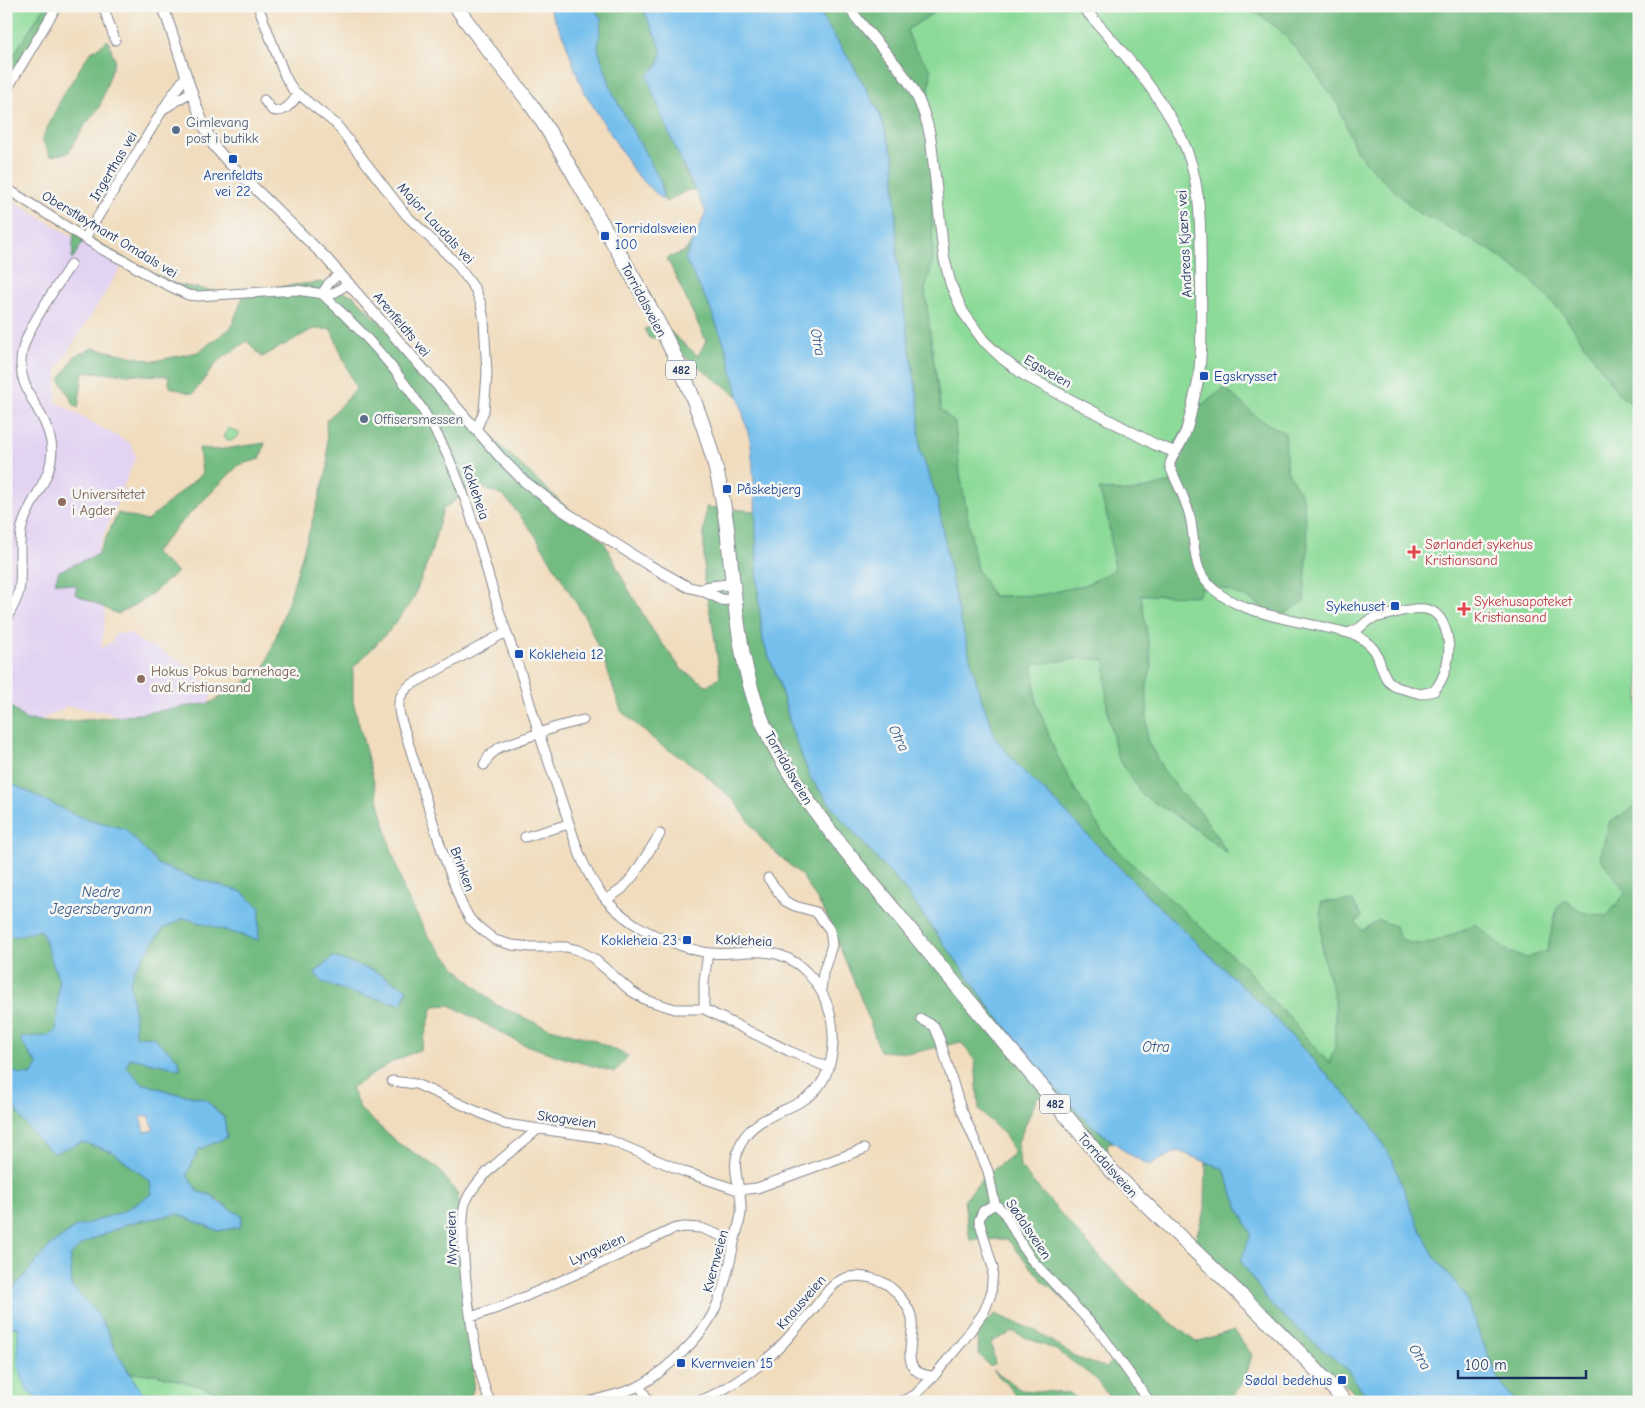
<svg xmlns="http://www.w3.org/2000/svg" width="1645" height="1408" viewBox="0 0 1645 1408" font-family="'Comic Neue',sans-serif">
  <style>
    .built { fill: #e3d3f2 }
    .green { fill: #8ddb99; stroke: #54857c }
    .forest { fill: #72bb81; stroke: #467570; fill-rule: evenodd }
    .water { fill: #74bfed; stroke: #4877a6; fill-rule: evenodd }
    .lines { fill: none; stroke-linecap: round; stroke-linejoin: round }
    .minor-casing { stroke: #86868e; stroke-width: 11 }
    .tertiary-casing { stroke: #86868e; stroke-width: 12 }
    .primary-casing { stroke: #86868e; stroke-width: 16 }
    .minor { stroke: #fff; stroke-width: 9 }
    .tertiary { stroke: #fff; stroke-width: 10 }
    .primary { stroke: #fff; stroke-width: 14 }
    .service-dot { fill: #5c6f8a; stroke: #f6f6f2; stroke-width: 2 }
    .transit-dot { fill: #1a4fb4; stroke: #f6f6f2; stroke-width: 2 }
    .education-dot { fill: #8d6e63; stroke: #f6f6f2; stroke-width: 2 }
    .health-dot { fill: #e0444e; stroke: #f6f6f2; stroke-width: 2 }
    .labels { text-anchor: middle; stroke-width: 5; stroke-linejoin: round; paint-order: stroke }
    .shield { fill: #f6f6f2; stroke: #5d6b8a; stroke-width: 1 }
    .shield-label { font-size: 12px; font-weight: bold; fill: #1b2f5e }
    .service-label { font-size: 14px; fill: #4e5e75; stroke: #f6f6f2; text-anchor: start }
    .street-label { font-size: 14px; fill: #1b2f5e; stroke: #f6f6f2 }
    .transit-label { font-size: 14px; fill: #164399; stroke: #f6f6f2; text-anchor: start }
    .education-label { font-size: 14px; fill: #785e54; stroke: #f6f6f2; text-anchor: start }
    .health-label { font-size: 14px; fill: #be3a42; stroke: #f6f6f2; text-anchor: start }
    .water-label { font-size: 15px; font-style: italic; fill: #365a89; stroke: #f6f6f2 }
  </style>
  <rect width="100%" height="100%" fill="#f6f6f2"/>
  <filter id="ink" filterUnits="userSpaceOnUse"><feTurbulence type="fractalNoise" baseFrequency=".02" numOctaves="2"/><feDisplacementMap in="SourceGraphic" scale="10" xChannelSelector="R" yChannelSelector="G"/><feConvolveMatrix kernelMatrix="1 2 1 2 8 2 1 2 1" color-interpolation-filters="sRGB"/></filter>
  <filter id="wash" filterUnits="userSpaceOnUse"><feTurbulence type="fractalNoise" baseFrequency=".0096" numOctaves="4" result="noise"/><feDisplacementMap in="SourceGraphic" scale="20" xChannelSelector="R" yChannelSelector="G"/><feGaussianBlur stdDeviation="1.12" result="paint"/><feColorMatrix in="noise" values="0 0 0 0 0 0 0 0 0 0 0 0 0 0 0 0 0 1.4 0 .05"/><feComposite in="paint" operator="in"/></filter>
  <g filter="url(#wash)">
    <rect width="100%" height="100%" fill="#f1ddbe"/>
    <path class="built" d="M6,197L122,266L57,369L56,402L131,444L136,456L98,548L105,617L101,648L109,643L111,644L116,633H129L141,642L161,650L189,668L212,692L205,715L145,723L104,712L66,706L63,709L21,730L6,717Z"/>
    <path class="green" d="M6,6H45L6,67Z
      M747,6H1639V1402H1475L974,780Z
      M228,428L239,433V435L231,441L223,437Z
      M18,1326L28,1392L42,1402H6V1330Z
      M130,1373L155,1374L203,1387L243,1402H190L189,1396L173,1393H142Z"/>
    <path class="forest" d="M45,6H57L6,89V67Z
      M593,6H642L662,51L658,65L683,168L694,190H688L665,202L661,182L614,96L598,49L601,19Z
      M815,6H944L907,30L914,48L931,70L927,113L931,164L933,260L925,290L933,356L941,410L955,423L960,473L977,569L993,596L1041,595L1088,584L1115,569L1108,520L1099,489L1131,492L1175,481L1178,464L1162,448H1172L1199,407L1225,388L1259,419L1285,433L1287,470L1303,498L1308,544L1304,601L1286,613L1273,615L1252,600L1206,582L1198,596L1141,595L1152,666L1147,684V740L1163,769L1181,793L1201,812L1228,854L1184,820L1143,796L1117,756L1107,709L1105,660L1083,658L1033,664L1036,701L1054,749L1077,793L1105,836L1138,870L1245,967L1276,1005L1290,1017L1296,1026L1329,1063L1335,1048V1000L1322,952L1321,902L1353,901L1362,917L1356,922L1362,931L1379,920L1395,926C1396,930 1398,935 1400,937C1416,955 1458,932 1475,924L1509,952L1527,958L1547,951L1557,908L1566,900L1581,912L1607,916L1626,892L1600,858L1609,823L1639,804V811L1636,814L1639,821V1402H1516L1501,1384L1481,1339L1464,1294L1433,1255L1367,1118L1265,1008L1159,907L1090,838L1057,803L1020,768L996,739L979,692L967,646L955,598L937,498L920,450L918,400L910,353L897,256L894,158L879,111L854,67Z
      M1246,6H1639V408L1620,396L1564,315L1528,277L1490,250L1438,222L1418,213L1373,170L1356,150L1337,103L1309,64L1279,29Z
      M108,40L115,60L99,108L85,125L68,153L50,156L42,139L63,95L89,54Z
      M53,217L131,262L175,284L224,293L321,282L354,296L424,368L457,406L604,542L627,587L653,631L682,670L708,686L720,676L713,628L704,581V530L706,507L756,511L758,593L763,641L779,682L792,730L810,777L840,817L905,890L993,1011L1054,1087L1089,1123L1113,1142L1108,1143L1106,1161L1143,1203L1169,1227L1173,1231L1196,1237L1205,1209L1206,1162L1224,1169L1234,1197L1251,1234L1241,1262L1270,1304L1307,1337L1346,1368L1371,1402H1366L1289,1341L1219,1274L1129,1191L1049,1101L1038,1096L1018,1142L1020,1167L1084,1240L1118,1276L1156,1311L1196,1342L1234,1330L1252,1355L1245,1380L1226,1402H1113L1096,1379L1058,1351L1013,1332L991,1342L995,1364L990,1367L979,1354L976,1332L995,1314L1036,1331L1077,1358L1107,1368L1114,1355L1084,1318L1043,1281L1007,1239L970,1240L964,1201L983,1178L1014,1153L1005,1135L979,1110L975,1061L961,1042L912,1053L880,1051L864,1006L826,914L802,876L765,843L735,802L699,769L658,743L621,711L606,666L586,619L535,535L505,497L476,485L443,509L430,556L412,602L388,632L353,668V701L390,845L405,893L428,936L460,972L496,1005L543,1026L591,1039L628,1056L615,1072L567,1059L520,1043L450,1005L433,1006L421,1049L392,1062L351,1088L361,1110L398,1143L438,1168L458,1195L475,1343L473,1390L468,1402H243L203,1387L155,1374L130,1373L115,1350L107,1330L96,1312L72,1287L70,1256L82,1244L129,1223L178,1214L218,1231L240,1227L242,1217L211,1195L198,1192L187,1175L198,1150L227,1137L224,1117L205,1099L174,1093L142,1083L126,1067L130,1058L180,1068L179,1060L153,1037L135,1036L134,1012L130,982L134,970L163,929L184,918L258,940L260,908L242,892L194,878L159,865L125,829L77,816L6,781V702L26,720L61,722L118,717L210,703L264,671L292,590L328,467L326,421L356,389L331,329H313L262,357L247,341L217,362L193,394L170,387L168,376L83,372L78,408L75,406L60,380L75,356L93,348L154,361L198,352L231,328L244,294L198,296L103,250L85,238L72,260L74,230ZM333,957L372,970L407,989L402,1004L352,993L322,982L315,973Z
      M692,242L685,259L708,303L726,348L739,397L660,338H649L644,329L661,324L698,356L706,341L667,258L684,252Z
      M265,443L260,459L239,465L176,528L154,553L177,572L144,600L118,614L75,594L77,586L55,582L59,571L98,554L118,513L147,521L202,474L199,448L217,450Z
      M41,929L59,981L56,1031L26,1049L38,1065L31,1075L18,1074L6,1065V933L13,937Z
      M6,1095L82,1142L113,1152L150,1181L152,1194L122,1212L74,1228L48,1248L6,1297Z
      M993,1370L1021,1390L1070,1393L1080,1402L1022,1401Z"/>
    <path class="water" d="M548,6H593L601,19L598,49L614,96L661,182L663,200L635,173L582,88L565,40Z
      M642,6H815L854,67L879,112L894,158L897,256L910,353L918,400L920,450L937,498L955,598L967,646L979,692L996,739L1020,768L1057,803L1090,838L1159,907L1265,1008L1367,1118L1393,1161L1411,1209L1433,1255L1464,1294L1481,1339L1501,1384L1516,1402H1371L1346,1368L1307,1337L1270,1304L1241,1261L1251,1234L1234,1197L1224,1169L1178,1151L1149,1165L1129,1154L1089,1123L1054,1087L993,1011L905,890L840,817L810,777L792,730L779,682L763,641L758,593L755,494L751,444L726,348L708,303L685,259L706,212C683,167 664,124 647,76L658,65L662,51Z
      M6,781L77,816L125,829L159,865L194,878L242,892L260,908L258,940L184,918L163,929L134,970L130,982L134,1012L135,1036L153,1037L179,1060L180,1069L130,1058L126,1067L142,1083L174,1093L205,1099L224,1118L227,1137L198,1150L187,1175L198,1192L211,1195L218,1202L242,1216L240,1227L218,1231L178,1214L129,1223L82,1244L70,1256L72,1287L96,1312L107,1330L115,1350L142,1393H173L189,1396L190,1402H42L28,1392L18,1366V1326L6,1330V1297L48,1248L74,1228L122,1212L152,1194L150,1181L113,1152L82,1142L54,1153C33,1137 21,1120 9,1097L6,1095V1065L18,1074L31,1075L38,1065L26,1049L20,1037L47,1036L56,1031L59,981L41,930L13,937L6,933ZM149,1115L154,1130L145,1132L141,1117Z
      M333,957L372,970L407,989L402,1004L352,993L322,982L315,973Z"/>
  </g>
  <g filter="url(#ink)">
    <g class="lines">
      <g class="minor-casing">
        <path id="minor" d="M103,6L115,40
          M258,6L285,76L293,90L336,124L406,215L455,262L475,289L481,304L484,320L487,374L484,411L476,430
          M6,91L57,6
          M264,100L272,110C284,114 291,104 298,95
          M167,107L192,91
          M6,188L103,250L127,262L153,278L188,295L198,296L296,290L331,295L349,283
          M85,238L170,98L186,76
          M322,294C371,338 415,388 444,448C467,494 479,545 494,594C502,622 513,649 522,677C530,703 537,729 546,754C553,775 560,796 567,817C576,845 584,872 603,896C624,922 651,935 682,946C691,949 701,952 710,953C728,955 745,951 762,952C798,953 823,984 831,1017C837,1047 831,1085 802,1101C781,1113 754,1119 742,1141C727,1170 743,1185 741,1212C740,1225 735,1236 733,1248C722,1303 711,1330 667,1366C658,1374 648,1382 637,1387C622,1394 604,1397 588,1402
          M322,294L329,283L340,273
          M1175,452L1170,463V467C1177,484 1186,499 1190,517C1194,534 1193,552 1199,569C1219,619 1314,620 1358,636C1365,641 1372,645 1376,653C1382,664 1382,680 1396,687L1421,694L1434,691C1445,678 1451,657 1448,640C1442,603 1421,605 1391,614C1385,616 1374,617 1369,620C1360,626 1362,629 1350,632
          M6,619C11,610 17,601 19,591C23,570 17,548 22,527C30,497 57,475 51,442C45,408 15,390 22,353C26,329 57,286 71,264
          M506,632L409,686C399,696 397,702 400,716L442,851L462,905L470,919L481,929L495,940L512,945L531,947H566L578,950L593,958L631,991L646,1000L675,1009H704L789,1051L829,1068
          M484,765L489,756L500,747L556,727L583,720
          M525,837L569,824
          M768,878L785,901L795,906L816,912L830,930L832,945L823,973L821,991
          M606,900L622,889L634,875L660,834
          M704,1009V981L708,953
          M921,1019L934,1026L940,1040L960,1106L988,1171L995,1204L1004,1212L1022,1245L1031,1259L1101,1334L1150,1402
          M392,1081L416,1084L505,1124L596,1137L607,1139L685,1172L738,1190L757,1188L864,1149
          M471,1317L506,1305L617,1256L673,1229L684,1227L701,1228L724,1237L733,1244
          M640,1386L649,1402
          M491,1402C475,1381 455,1225 466,1201C479,1172 515,1150 538,1129
          M697,1402C730,1389 763,1366 787,1339C796,1328 806,1318 815,1307C823,1298 829,1286 841,1280C855,1273 875,1277 888,1285C897,1292 910,1307 912,1319C915,1342 896,1374 934,1376
          M900,1402L915,1395L934,1376L963,1341L984,1312L991,1294L993,1268L979,1220L983,1211L995,1204"/>
      </g>
      <g class="tertiary-casing">
        <path id="tertiary" d="M163,6L195,102L204,126L214,146L230,164L326,258L501,458L524,481L562,510L647,564L688,587L701,590L723,600L734,599
          M848,6C867,35 896,59 913,89C922,105 928,123 931,141L944,258L951,285L963,312L983,340L1003,359L1024,375L1156,445L1175,452C1186,437 1189,422 1193,403C1194,396 1197,389 1198,381C1203,350 1201,318 1201,287C1200,236 1204,182 1180,135C1155,86 1118,47 1082,6
          M701,590L707,587L732,584"/>
      </g>
      <g class="primary-casing">
        <path id="primary" d="M456,6C480,42 509,74 534,109C558,143 576,179 597,215C639,287 684,361 708,441C717,469 723,498 727,528C735,598 738,676 771,740C804,804 850,856 895,911C965,998 1039,1081 1109,1168C1145,1204 1182,1239 1219,1274C1262,1316 1306,1356 1345,1402"/>
      </g>
      <use href="#minor" class="minor"/>
      <use href="#tertiary" class="tertiary"/>
      <use href="#primary" class="primary"/>
    </g>
  </g>
  <g class="service-dot">
    <circle cx="176" cy="130" r="5"/>
    <circle cx="364" cy="419" r="5"/>
  </g>
  <g class="transit-dot">
    <rect x="228" y="154" width="10" height="10" rx="2.5"/>
    <rect x="600" y="231" width="10" height="10" rx="2.5"/>
    <rect x="1199" y="371" width="10" height="10" rx="2.5"/>
    <rect x="722" y="484" width="10" height="10" rx="2.5"/>
    <rect x="1390" y="601" width="10" height="10" rx="2.5"/>
    <rect x="514" y="649" width="10" height="10" rx="2.5"/>
    <rect x="682" y="935" width="10" height="10" rx="2.5"/>
    <rect x="676" y="1358" width="10" height="10" rx="2.5"/>
    <rect x="1337" y="1375" width="10" height="10" rx="2.5"/>
  </g>
  <g class="education-dot">
    <circle cx="62" cy="502" r="5"/>
    <circle cx="141" cy="679" r="5"/>
  </g>
  <g class="health-dot">
    <path d="M1411.5 544.5h5v5h5v5h-5v5h-5v-5h-5v-5h5z"/>
    <path d="M1461.5 601.5h5v5h5v5h-5v5h-5v-5h-5v-5h5z"/>
  </g>
  <g class="labels">
    <g class="shield">
      <rect x="666" y="360.5" width="30" height="19" rx="4"/>
      <rect x="1040" y="1094.5" width="30" height="19" rx="4"/>
    </g>
    <g class="shield-label">
      <text x="681" y="374">482</text>
      <text x="1055" y="1108">482</text>
    </g>
    <g class="service-label">
      <text x="186" y="127">Gimlevang<tspan x="186" dy="16">post i butikk</tspan></text>
      <text x="374" y="424">Offisersmessen</text>
    </g>
    <g class="street-label">
      <text transform="translate(113 166) rotate(-59)" y="5">Ingerthas vei</text>
      <text transform="translate(436 223) rotate(47)" y="5">Major Laudals vei</text>
      <text transform="translate(110 234) rotate(31)" y="5">Oberstløytnant Omdals vei</text>
      <text transform="translate(1184 244) rotate(-93)" y="5">Andreas Kjærs vei</text>
      <text transform="translate(644 300) rotate(62)" y="5">Torridalsveien</text>
      <text transform="translate(402 324) rotate(50)" y="5">Arenfeldts vei</text>
      <text transform="translate(1048 371) rotate(30)" y="5">Egsveien</text>
      <text transform="translate(476 492) rotate(71)" y="5">Kokleheia</text>
      <text transform="translate(789 768) rotate(60)" y="5">Torridalsveien</text>
      <text transform="translate(463 869) rotate(70)" y="5">Brinken</text>
      <text transform="translate(744 940) rotate(2)" y="5">Kokleheia</text>
      <text transform="translate(567 1119) rotate(8)" y="5">Skogveien</text>
      <text transform="translate(1108 1165) rotate(48)" y="5">Torridalsveien</text>
      <text transform="translate(1029 1229) rotate(56)" y="5">Sødalsveien</text>
      <text transform="translate(451 1238) rotate(-91)" y="5">Myrveien</text>
      <text transform="translate(597 1249) rotate(-24)" y="5">Lyngveien</text>
      <text transform="translate(715 1261) rotate(-75)" y="5">Kvernveien</text>
      <text transform="translate(801 1302) rotate(-49)" y="5">Knausveien</text>
    </g>
    <g class="transit-label">
      <text x="233" y="180" text-anchor="middle">Arenfeldts<tspan x="233" dy="16">vei 22</tspan></text>
      <text x="615" y="233">Torridalsveien<tspan x="615" dy="16">100</tspan></text>
      <text x="1214" y="381">Egskrysset</text>
      <text x="737" y="494">Påskebjerg</text>
      <text x="1385" y="611" text-anchor="end">Sykehuset</text>
      <text x="529" y="659">Kokleheia 12</text>
      <text x="677" y="945" text-anchor="end">Kokleheia 23</text>
      <text x="691" y="1368">Kvernveien 15</text>
      <text x="1332" y="1385" text-anchor="end">Sødal bedehus</text>
    </g>
    <g class="education-label">
      <text x="72" y="499">Universitetet<tspan x="72" dy="16">i Agder</tspan></text>
      <text x="151" y="676">Hokus Pokus barnehage,<tspan x="151" dy="16">avd. Kristiansand</tspan></text>
    </g>
    <g class="health-label">
      <text x="1425" y="549">Sørlandet sykehus<tspan x="1425" dy="16">Kristiansand</tspan></text>
      <text x="1474" y="606">Sykehusapoteket<tspan x="1474" dy="16">Kristiansand</tspan></text>
    </g>
    <g class="water-label">
      <text transform="translate(818 342) rotate(79)" y="5">Otra</text>
      <text transform="translate(899 738) rotate(63)" y="5">Otra</text>
      <text x="101" y="897">Nedre<tspan x="101" dy="17">Jegersbergvann</tspan></text>
      <text x="1156" y="1052">Otra</text>
      <text transform="translate(1420 1357) rotate(58)" y="5">Otra</text>
    </g>
  </g>
  <rect width="1645" height="1408" fill="none" stroke="#f6f6f2" stroke-width="25"/>
  <path d="M1458 1370v8h128v-8" fill="none" stroke="#1b2f5e" stroke-width="2.5"/>
  <text x="1465" y="1370" font-size="15" fill="#1b2f5e" stroke="#f6f6f2" stroke-width="4" paint-order="stroke">100 m</text>
</svg>
